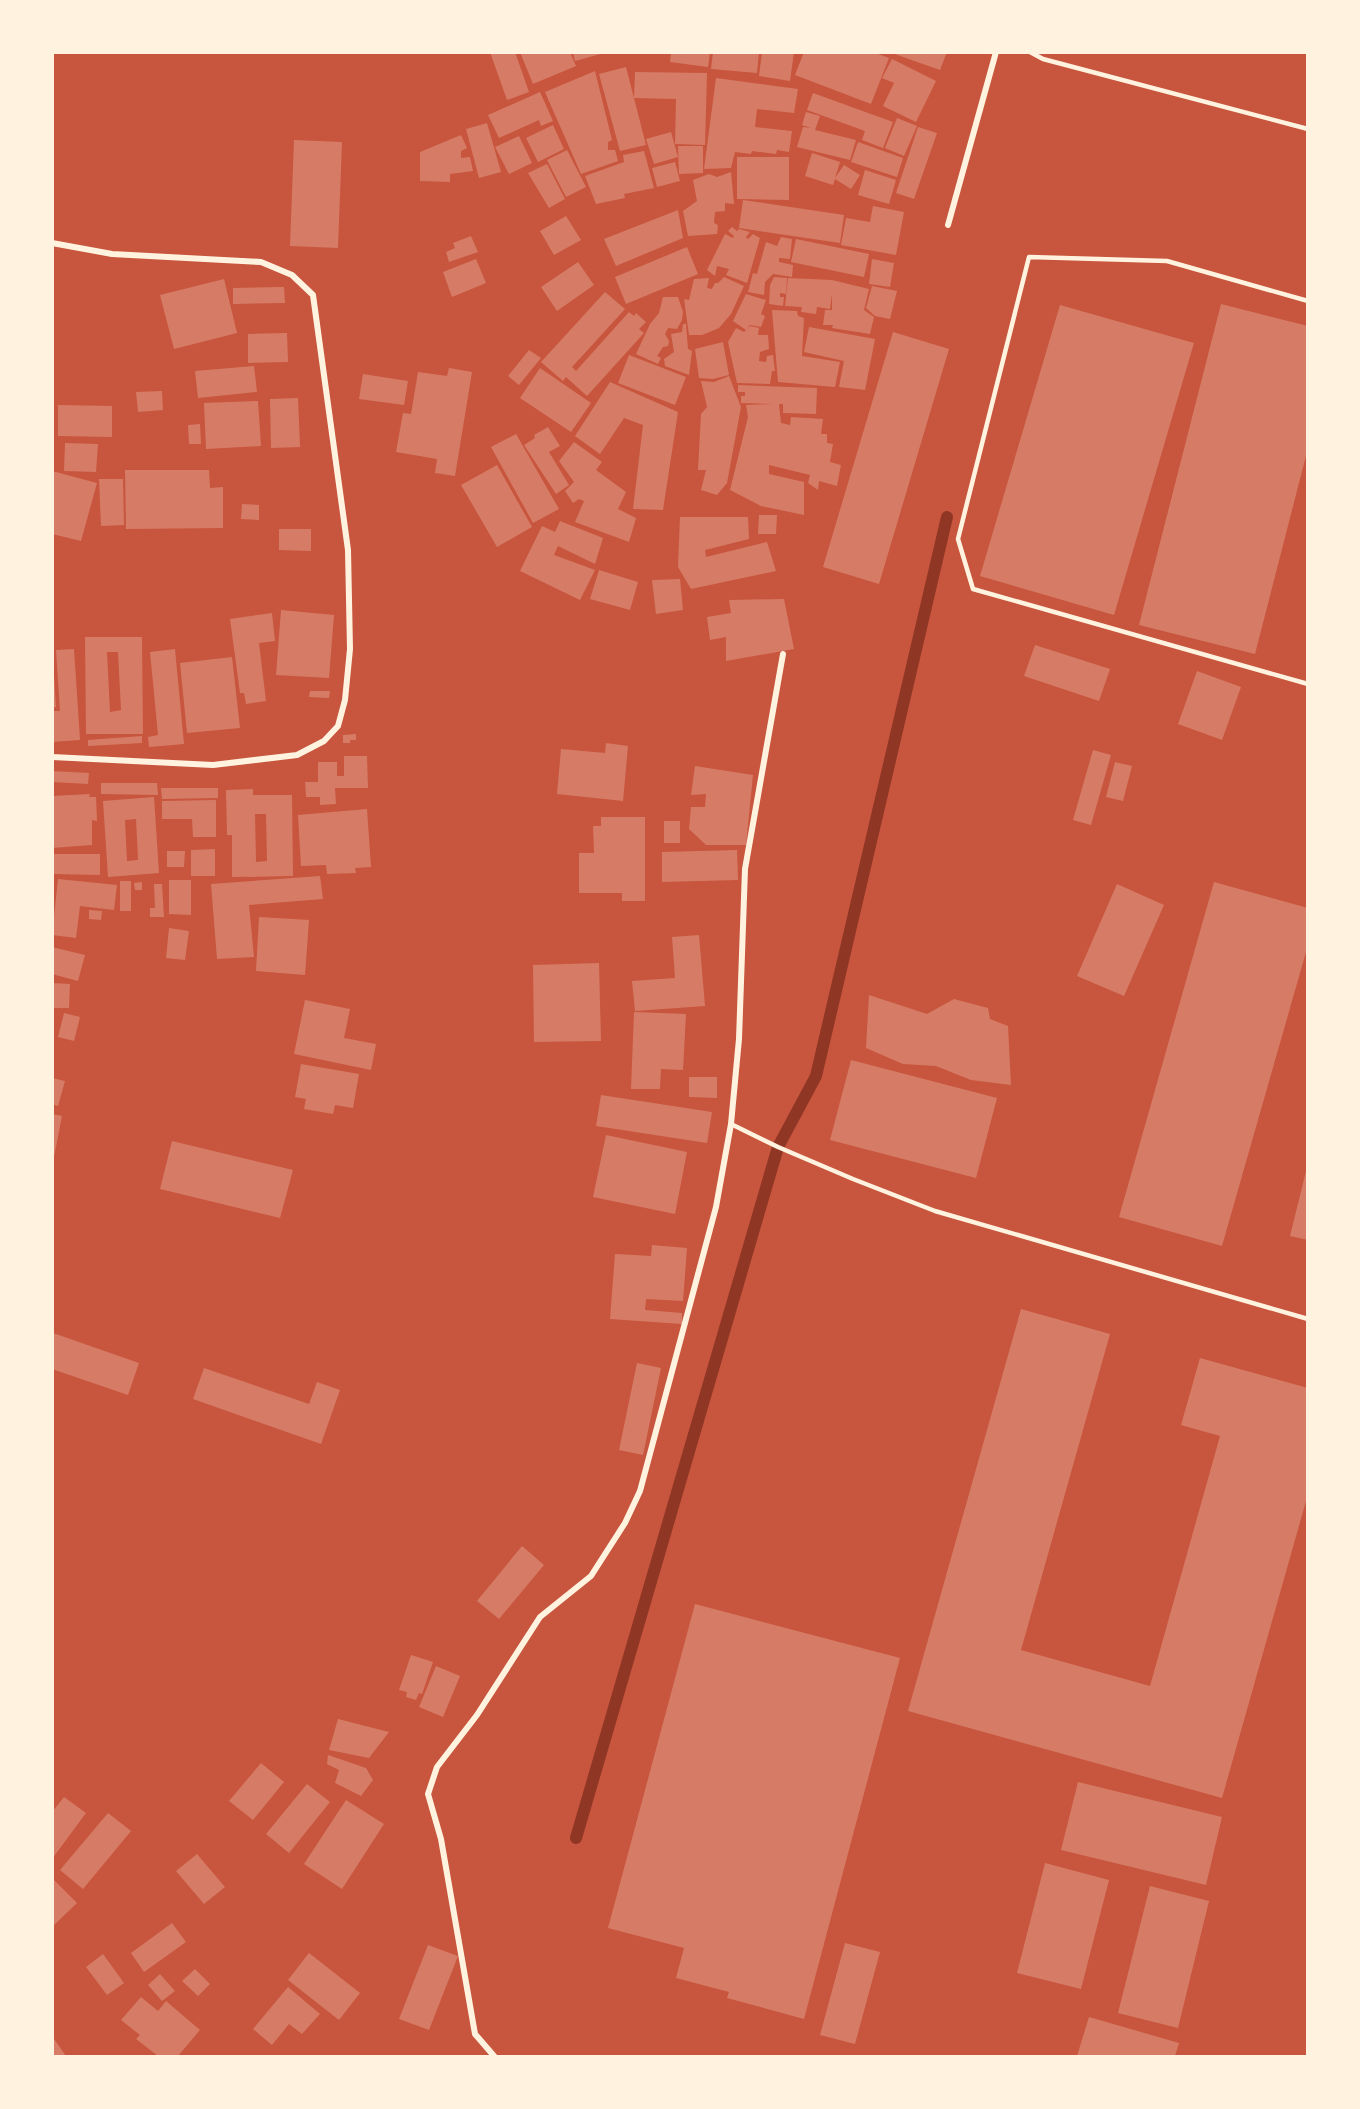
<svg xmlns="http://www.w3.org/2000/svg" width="1360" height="2109" viewBox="0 0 1360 2109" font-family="Karla,sans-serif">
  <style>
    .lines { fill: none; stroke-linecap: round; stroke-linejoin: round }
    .stream { stroke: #8f3625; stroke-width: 12 }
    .building { fill: #d67c66; fill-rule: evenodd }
    .service { stroke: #fff3e0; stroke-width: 4.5 }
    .minor { stroke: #fff3e0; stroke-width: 6 }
  </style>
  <rect width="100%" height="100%" fill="#c8553d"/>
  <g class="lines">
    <path class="stream" d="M576,1838L778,1147L816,1076L947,517"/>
  </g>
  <path class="building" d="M490,52H515L529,92L507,100Z
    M520,52H570L576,66L533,84Z
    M573,52H604V53L575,61Z
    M671,52H710L708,67L670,62Z
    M713,52H759L757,73L711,69Z
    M762,52H794L790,81L759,76Z
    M804,52H873L889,58L871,104L795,75Z
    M889,52H947L940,70Z
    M892,59L936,81L916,122L883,106L894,83L882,78Z
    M626,67L646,145L620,151L599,74Z
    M595,71L612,140L608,142V150H615L618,161L581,174L545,92Z
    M635,72L707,73L705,145L675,144L676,99L634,98Z
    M716,78L798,89L794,113L757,109L755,127L792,131L789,152L777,150L776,154L752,151L751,154L735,152L731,168L704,169Z
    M540,92L553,121L541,126L539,120L499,138L488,115Z
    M813,93L893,122L883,148L862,140L865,131L807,110Z
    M806,112L820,116L815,130L856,140L850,160L797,147L803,127L811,128L802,125Z
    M897,118L917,126L904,156L885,148Z
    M487,123L501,172L479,178L466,129Z
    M553,125L564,149L538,162L526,138Z
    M918,127L937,133L914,199L896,193Z
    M671,132L678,157L654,164L646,139Z
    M461,135L467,148L461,151V158L470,157L473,171L450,174V182L420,181V152Z
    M519,136L532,163L509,174L495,147Z
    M294,140L342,142L338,248L290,246Z
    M858,142L903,158L897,177L851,162Z
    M678,146H703V173L679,174Z
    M567,150L586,187L566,197L547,160Z
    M644,151L654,188L624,194L625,198L596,204L585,176L624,162L623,155Z
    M812,153L840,162L835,178L844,165L860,175L851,189L835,179L833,185L805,176Z
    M737,157H789V200L737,199Z
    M675,162L680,181L657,187L652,168Z
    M547,164L565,199L549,208L528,173Z
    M865,170L896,180L889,204L858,195Z
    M731,172L734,204L725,203V211L715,212L714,223L718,225L717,234L688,236L683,211L697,201L693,180L709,174L717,177Z
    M743,200L844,215L840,243L739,228Z
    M873,206L904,212L896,255L841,245L846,218L870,222Z
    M678,210L683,238L616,266L604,239Z
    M566,216L581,240L554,255L540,231Z
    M732,227L737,231L739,229L750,232L746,237L748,239L753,234L760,238L747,283L726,275L729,269L717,266L715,276L707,270L725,234L733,238L734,236L728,231Z
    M471,236L478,252L449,262L446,252L455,248L453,243Z
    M781,237L792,239L790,259L779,258V262L793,265L792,277L773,274L765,282L764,295L748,292L753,273L757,274L766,242L777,246Z
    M796,239L869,254L864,277L791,262Z
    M687,247L698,274L626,304L615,277Z
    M476,259L486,283L452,297L443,272Z
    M872,259L894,263L890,287L869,284Z
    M578,262L594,285L557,311L541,287Z
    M724,277L744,286L731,314L719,328L702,335H689L684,299L689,300L694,279L709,278L707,288L712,289L715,283H718Z
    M774,277L787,278L786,294L780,293V297H784L783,306L769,304L770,285Z
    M788,278L832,280L869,289L864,310L874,317L870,334L832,328L833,325H823L825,310H832V294L830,309L817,307L816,314L801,312L802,307L785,306Z
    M224,279L237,333L174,349L160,295Z
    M872,286L897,291L890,319L875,316L866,308Z
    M284,287L285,303L233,304V288Z
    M605,292L625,309L572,367L576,371L629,312L634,316L636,313L646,322L639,329L644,333L587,396L566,377L563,381L541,362Z
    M746,294L766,300L761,314L765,316L761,327L750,325L746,330L733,321Z
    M663,297H678L683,312L682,320L677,329L668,328L665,334L669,341L668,346L663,347L657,356L661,358L658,364L636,354L650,324L659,313Z
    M1221,304L1308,326V448L1255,654L1139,625Z
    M1060,305L1194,343L1114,615L980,576Z
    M772,310L797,311L798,316L804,318L802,356L840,362L835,387L778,382Z
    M683,324H686L688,349L692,351L689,375L665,366L664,359L674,352L671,334L682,332Z
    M750,326L759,328L758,335H768L769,349L760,352L759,361L766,362L767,356L773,355L775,371H772L770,384L737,383L728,342L736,328L744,332Z
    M809,327L875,339L865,390L839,387L844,361L804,352Z
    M893,332L949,349L879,584L823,567Z
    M287,333L288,362L248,363V334Z
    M723,342L729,375L713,379L699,378L695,349Z
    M529,350L541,358L519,385L508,376Z
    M629,355L686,377L675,405L618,383Z
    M254,366L257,392L198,398L195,371Z
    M449,368L472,372L455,476L435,473L437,459L396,452L403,413L411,414L418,372L447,376Z
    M540,368L591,403L571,432L520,398Z
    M363,374L408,381L404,405L359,399Z
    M729,376L741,407L727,483L717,495L701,490L706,470H698L701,414L707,407L701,381L714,382Z
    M610,382L678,412L663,510L633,509L643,425L624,418L600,454L575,436Z
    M738,385L817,388L816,414L783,413V404H779L781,423L790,425L791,417L823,419L821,434H827V443L833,444L830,462L841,465L837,486L819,481L818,490L808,483L810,475L769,465V474L804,482V515L761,506L730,490L748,417L746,405L773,404L741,403V396H745V392H738Z
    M162,391L163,410L138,412L136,392Z
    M298,398L300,447L271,448L270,399Z
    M258,401L261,446L206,449L204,403Z
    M58,405L112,406V437L58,436Z
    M200,424L201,444H189L188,425Z
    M548,427L560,446L549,452L569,485L556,494L524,445L535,438L534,435Z
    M516,434L559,509L533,523L491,447Z
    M574,442L602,462L596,470L626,492L618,509L636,518L629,542L575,522L584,501L579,499L573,503L565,491L574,482L559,461Z
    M65,443L98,444L96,472L64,471Z
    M497,465L532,527L497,547L461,485Z
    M125,470H209L210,488L223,487V528L126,529Z
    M52,471L97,483L81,541L52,534Z
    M99,479H123L124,525L101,526Z
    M242,504L259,505V520L241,519Z
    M759,515H777L776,534H758Z
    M680,517H748L749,539L705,550L706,557L767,542L776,571L691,589L678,567Z
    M560,521L603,538L595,564L558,546L554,555L595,570L580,600L520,571L542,526L555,532Z
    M279,529H311V551L279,550Z
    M599,570L638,582L630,610L590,599Z
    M680,579L683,610L656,614L652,580Z
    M784,599L794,649L726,661V637L710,640L707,617L731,613L729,600Z
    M281,610L334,615L329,678L276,675Z
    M272,613L275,641L259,643L266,701L246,704L244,693H240L230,619Z
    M85,637H142L143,734H86ZM107,652H118L121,710L110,712Z
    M1035,645L1110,669L1099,701L1024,676Z
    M74,649L80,740L52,742V711H60L56,650Z
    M175,649L184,744L149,747L148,737L158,735L150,652Z
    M232,657L240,728L187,733L180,663Z
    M1197,671L1241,687L1222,740L1178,724Z
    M52,675H54L56,707L52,708Z
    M310,691H330L329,698L309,697Z
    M356,734V740H350V743H343V735Z
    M142,736V743L88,746V740Z
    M606,743L628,746L623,801L557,794L561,749L605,753Z
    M1093,750L1111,755L1091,825L1073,820Z
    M344,756H367L368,788H335L336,804L320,805V797H306L305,782H318V762H337V776H344Z
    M1115,762L1132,766L1123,801L1106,797Z
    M695,766L753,775L746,845H706L689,829L691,807H705L706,794L691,795Z
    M52,771L89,773L88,784L52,782Z
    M101,783H157L158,795L101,794Z
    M161,788H218V798L162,799Z
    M253,789V795H292L293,876L232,877V835H227L226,790ZM255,814H266L267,861L256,862Z
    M90,794L89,797H96L97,821L92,820V845L52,848V796Z
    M154,797L159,873L108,877L103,801ZM136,819L138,860L127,861L125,820Z
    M216,800V837H193L192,819H162V801Z
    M367,809L371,867L355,868L356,873L327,874L326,865L301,866L298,815Z
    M601,817H645V901H622V893H579V853H594L593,826H601Z
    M664,821H680V843H664Z
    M215,849V876H191V850Z
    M737,850L738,880L662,882V852Z
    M167,851H185L184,867H167Z
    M52,854H100V875L52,874Z
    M320,876L323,899L249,905L254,957L217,959L211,884Z
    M58,879L117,885L114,910L80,906L76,938L52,935Z
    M169,880H191V915L169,914Z
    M120,881H131V911H120Z
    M142,882V890H135L134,883Z
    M1214,882L1308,908V945L1222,1246L1119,1217Z
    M154,884H162L164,917H150V908H155Z
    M1117,884L1164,905L1124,996L1077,976Z
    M89,910L102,911L101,920L89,919Z
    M259,917L309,920L305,975L256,971Z
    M169,928L189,931L185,960L166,958Z
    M699,935L705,1006L635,1011L632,981L675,978L672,937Z
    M52,947L85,955L78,981L52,974Z
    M599,963L601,1041L534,1042L533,965Z
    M52,983L70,984L69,1008H52Z
    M869,995L927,1014L954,999L988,1008L990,1019L1008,1026L1011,1085L971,1080L936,1066L903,1064L866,1048Z
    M305,1000L350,1009L344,1038L376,1044L371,1070L294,1054Z
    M634,1012L686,1014L683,1070L661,1069L660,1089H631Z
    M64,1013L80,1017L74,1041L58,1037Z
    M851,1060L997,1098L976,1178L830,1140Z
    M301,1064L359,1074L353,1108L335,1105L333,1114L304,1109L306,1099L295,1097Z
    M689,1077H717V1098L689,1097Z
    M52,1078L65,1081L58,1106L52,1104Z
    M601,1095L712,1112L707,1143L596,1126Z
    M52,1114L62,1116L54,1157L52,1156Z
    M606,1135L687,1152L675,1214L593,1197Z
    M172,1141L293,1170L280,1218L160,1189Z
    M1307,1167H1308V1240L1290,1236Z
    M652,1245L687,1248L683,1301L646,1299L645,1310L682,1313V1324L610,1319L615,1254L651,1256Z
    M1021,1309L1110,1334L1021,1650L1150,1686L1220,1436L1181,1425L1200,1358L1308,1388V1494L1222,1798L908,1711Z
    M53,1333L139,1363L128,1395L52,1369Z
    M637,1363L661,1368L643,1455L619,1450Z
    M204,1368L309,1404L317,1382L340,1390L321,1444L193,1399Z
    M522,1546L544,1565L499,1619L477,1601Z
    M695,1604L900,1658L804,2019L727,1998L729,1992L676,1978L684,1948L608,1928Z
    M411,1655L433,1662L422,1694L419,1693L416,1700L406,1697L407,1692L399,1690Z
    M436,1666L460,1676L443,1717L419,1707Z
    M338,1719L389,1732L369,1758L329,1750Z
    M328,1755L366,1768L373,1780L361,1796L335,1783L339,1770L327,1764Z
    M261,1763L284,1782L253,1820L229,1801Z
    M1078,1782L1222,1817L1206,1885L1061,1850Z
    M307,1784L330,1802L289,1853L266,1834Z
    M64,1797L86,1813L52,1859V1812Z
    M346,1800L384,1824L342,1889L304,1864Z
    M108,1813L131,1831L83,1889L60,1870Z
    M197,1854L225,1887L204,1904L176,1871Z
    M1045,1863L1109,1880L1081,1989L1017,1973Z
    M52,1878L77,1903L52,1927Z
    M1150,1886L1209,1901L1178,2028L1118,2013Z
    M172,1923L186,1942L144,1972L131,1953Z
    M845,1943L880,1952L855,2044L820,2035Z
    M428,1945L458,1956L429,2030L399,2019Z
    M309,1953L360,1993L339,2020L288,1980Z
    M103,1954L124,1983L107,1995L86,1967Z
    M195,1969L210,1984L198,1996L182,1981Z
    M160,1974L175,1991L162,2001L148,1985Z
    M288,1987L320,2014L302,2034L289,2024L272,2045L253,2029Z
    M141,1997L158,2011L166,2001L200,2030L178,2056H158L136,2039L140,2035L121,2020Z
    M1089,2017L1179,2043L1175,2056H1077Z
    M52,2036L66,2056H52Z"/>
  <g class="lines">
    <path class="service" d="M1030,52L1043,59L1308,129
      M1308,301L1167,261L1029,257L958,539L973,589L1308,684
      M731,1124L778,1147L853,1179L935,1211L1308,1319"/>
    <path class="minor" d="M948,225L996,52
      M52,243L112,254L261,262L292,275L313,295L348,550L350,649L345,700L338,726L324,741L297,755L213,765L52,757
      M494,2056L475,2034L441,1839L428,1794L437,1767L477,1715L540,1617L591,1576L625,1523L640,1491L716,1207L731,1124L739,1039L745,869L783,654"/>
  </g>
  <rect width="1360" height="2109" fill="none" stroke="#fff3e0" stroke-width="108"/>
</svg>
